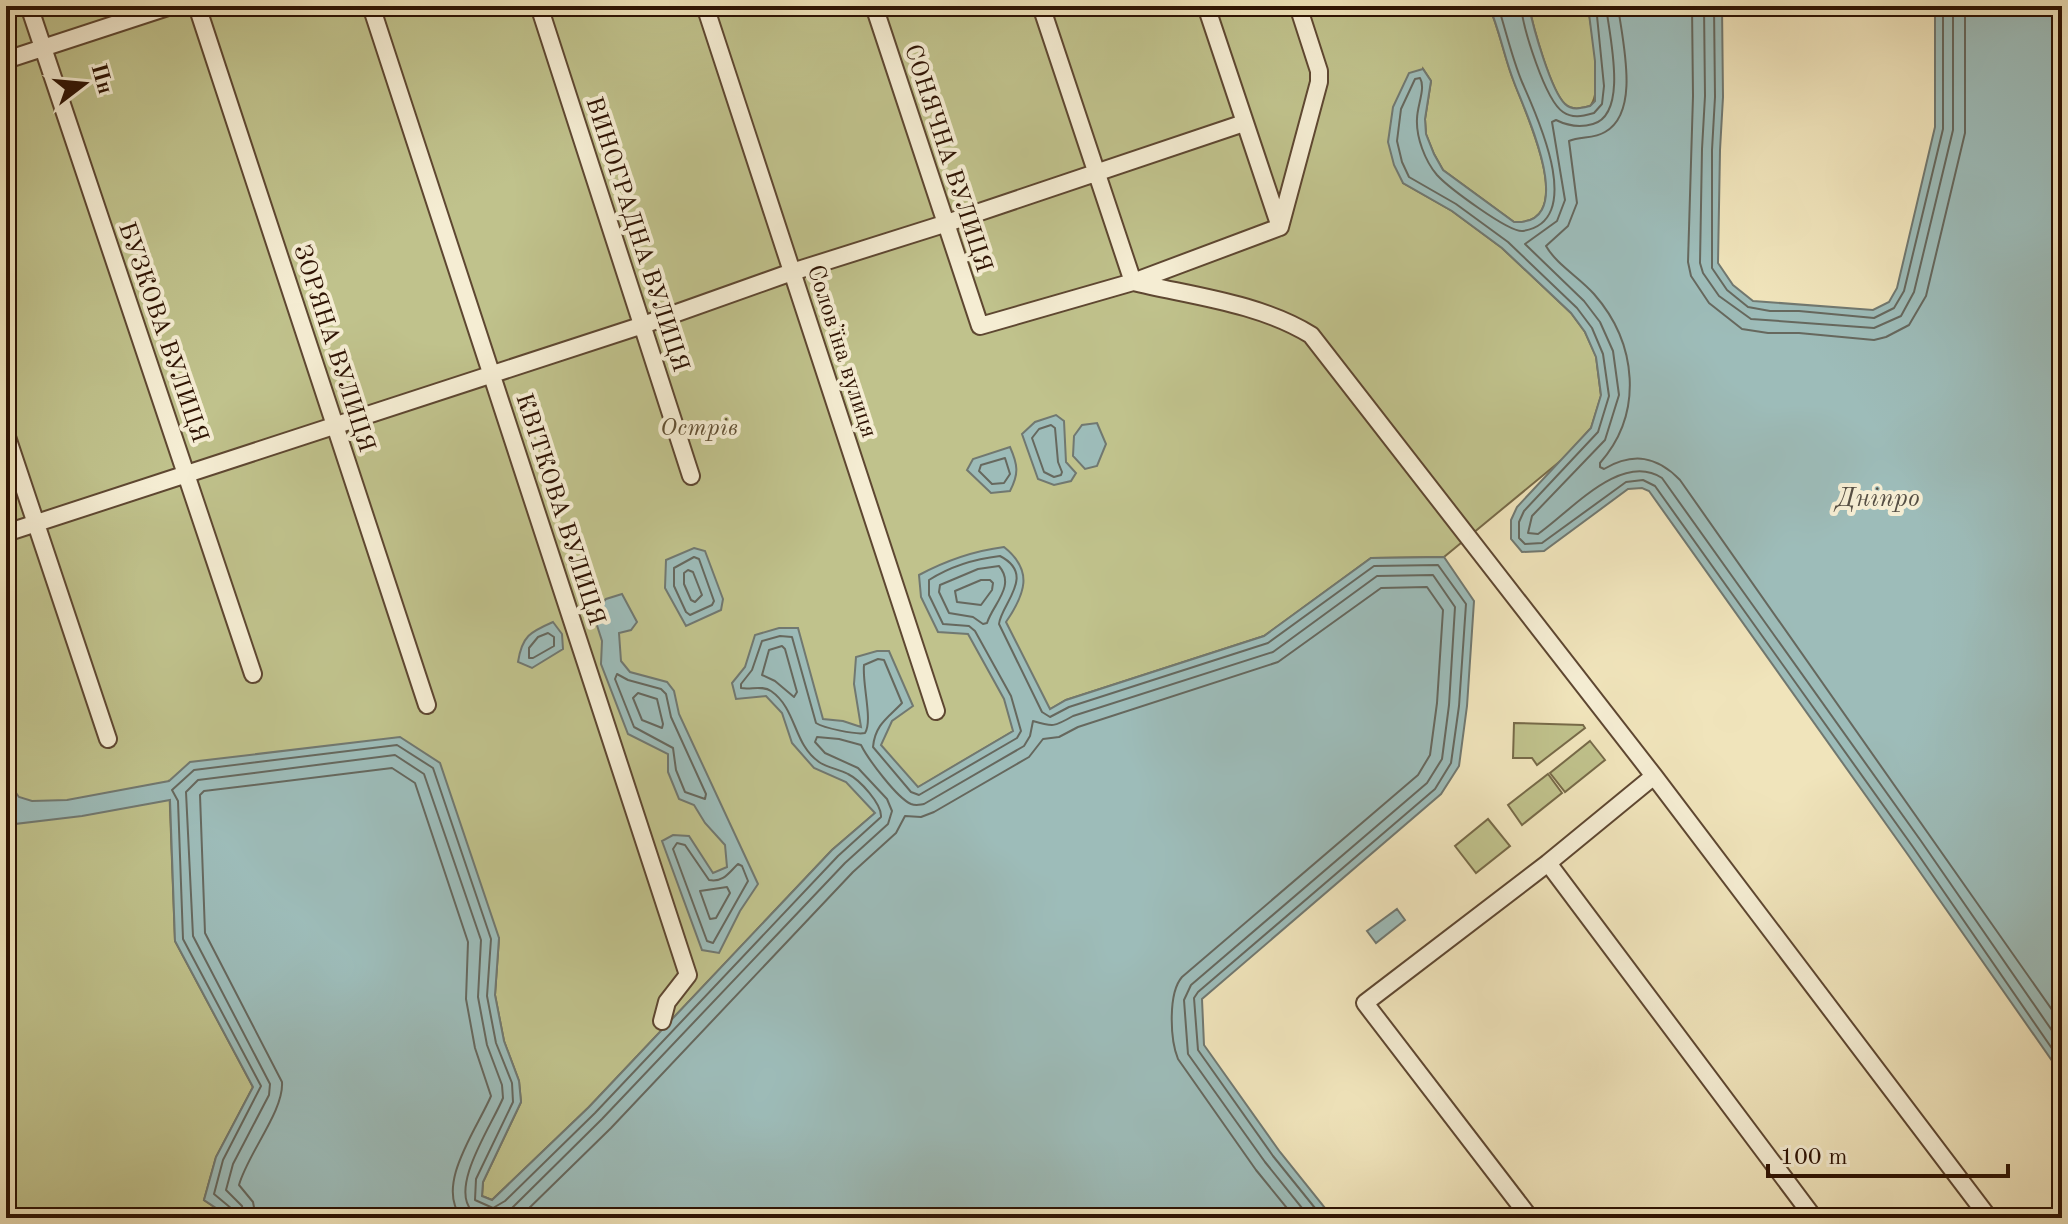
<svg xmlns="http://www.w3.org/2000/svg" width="2068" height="1224" viewBox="0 0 2068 1224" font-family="'Old Standard TT',serif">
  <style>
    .green { fill: #c0c28c; stroke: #776a48; stroke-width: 2 }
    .water { fill: #9dbcb9; stroke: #717870; stroke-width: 2 }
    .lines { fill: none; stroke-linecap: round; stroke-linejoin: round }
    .shore { stroke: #66685e; stroke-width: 2 }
    .minor-casing { stroke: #5e4731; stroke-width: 20 }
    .minor { stroke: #f5edd3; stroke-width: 16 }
    .labels { text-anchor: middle; stroke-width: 8; stroke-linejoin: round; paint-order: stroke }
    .street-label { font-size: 24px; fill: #2e1303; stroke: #f5edd3 }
    .park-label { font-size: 24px; font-style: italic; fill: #615033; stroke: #f5edd3 }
    .water-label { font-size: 26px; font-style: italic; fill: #554e43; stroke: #f5edd3 }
  </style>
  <rect width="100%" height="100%" fill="#f0e4bb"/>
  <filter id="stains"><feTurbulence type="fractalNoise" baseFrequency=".0025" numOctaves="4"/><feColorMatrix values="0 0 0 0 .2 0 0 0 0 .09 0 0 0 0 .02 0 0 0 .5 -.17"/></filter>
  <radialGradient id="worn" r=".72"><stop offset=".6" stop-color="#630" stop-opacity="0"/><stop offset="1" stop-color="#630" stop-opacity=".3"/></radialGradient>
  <path class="green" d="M6,6H1489C1500,31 1504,57 1514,82C1524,110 1581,226 1514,222L1443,170L1434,154L1426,134L1425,119L1431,81L1423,69L1403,183L1452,211L1502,248L1571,313L1585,332L1596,356L1601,396L1591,428L1564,458L1444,557L1371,558L1264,636L1066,700L875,813L832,850L589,1107L492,1200L482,1196L483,1182L521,1102L519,1081L504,1041L495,995L499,938L169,781L175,941L253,1087L216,1157L204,1200L231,1218H6Z
    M1529,6H1588C1591,28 1604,91 1590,106C1582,108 1572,111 1565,104C1551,91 1533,27 1529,6Z
    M1514,723L1583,725L1585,728L1537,765L1532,758H1513Z
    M1590,741L1605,760L1565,792L1550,773Z
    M1548,774L1562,793L1522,825L1508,805Z
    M1488,819L1510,846L1476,873L1455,846Z"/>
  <path class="water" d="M1489,6H1529C1533,27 1551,91 1565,104C1572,111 1582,108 1590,106L1595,101V61L1588,6H1722L1723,97L1720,150L1718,263L1733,285L1753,301L1873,310L1889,302L1897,288L1935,127V6H2062V1075L1906,852L1649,491L1642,488L1628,489L1544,551L1522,552L1511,539V520L1517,507L1591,428L1601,395L1596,357L1585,332L1571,313L1502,248L1452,211L1403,183L1394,165L1388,142L1393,107L1409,73L1423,69L1431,81L1425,119L1426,134L1434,154L1443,170L1514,222C1581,226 1524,110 1514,82C1504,57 1500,31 1489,6Z
    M1056,415L1064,421L1066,462L1076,473L1071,481L1054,485L1038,479L1022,434L1035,422Z
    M1097,423L1106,444L1097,466L1085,469L1073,456L1074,436L1082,425Z
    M1010,447C1018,465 1019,474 1010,491L991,493L967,470L973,459Z
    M1004,547C1034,571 1025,594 1006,622L1050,709L1066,700L1264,636L1371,558L1444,557L1474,601L1467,706L1459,766L1441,794L1202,999L1204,1045L1280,1152L1333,1218H231L204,1200L216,1157L253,1087L175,941L170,800L82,816L6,825V779L19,797L32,801L67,800L169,781L190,762L400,737L440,763L499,938L495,995L504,1041L519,1081L521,1102L483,1182L482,1196L492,1200L589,1107L832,850L875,813L846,782L814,768L792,743L782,713L766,696L736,699L732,683L745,667L755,635L779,628H798L823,719L843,721L861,727L854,684L856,657L877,651H889L913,706L892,721L881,745L918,787L1013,731L1004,699L968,634L938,632L921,597L919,575C947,560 973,551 1004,547Z
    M694,548L705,551L723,599L721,610L686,626L665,588L666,560Z
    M622,594L637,622L631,630L619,633L621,661L630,672L667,682L674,691L679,714L758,884L740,911L719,953L702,950L662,841L673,835L689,836L713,873L727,867L725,845L705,823L694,805L679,799L668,772V754L628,734L601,664L602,641L593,613L606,599Z
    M553,622L562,634L563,649L532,668L518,662C522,636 530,632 553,622Z
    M1397,909L1405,920L1376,943L1367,931Z"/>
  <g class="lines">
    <path class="shore" d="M1498,6C1506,31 1512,58 1522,82C1536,114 1587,221 1523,231C1509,233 1448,187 1437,175C1425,161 1416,137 1417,119C1417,106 1426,88 1420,78L1415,79L1401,109L1397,141L1402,162L1409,177L1456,204L1508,242L1577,308L1592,328L1603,354L1609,396L1598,432L1524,511L1519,522V538L1525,544L1542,543L1626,482L1643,480L1655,486L1913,847L2062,1063
      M1521,6C1523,28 1545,100 1563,112C1573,119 1583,116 1594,113L1602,104L1604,86L1596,6
      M1606,6C1609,34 1629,114 1593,124C1579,128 1568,126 1556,120L1552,122L1565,200L1557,221L1525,244L1584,301L1600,322L1613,351L1619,395L1605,440L1532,516L1528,533L1538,534C1570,512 1621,451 1662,478L1921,841L2062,1045
      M1618,6C1622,40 1641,112 1605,132C1594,139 1580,136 1569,141L1577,203L1568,226L1546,246C1557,265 1579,277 1594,294C1637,343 1644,413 1600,463V467L1604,469C1633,452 1657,456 1680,480L2062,1024
      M1692,6L1693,96L1688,262L1691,276L1709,303L1742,329L1768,333H1799L1874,340L1886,337L1909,325L1926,296L1965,133V6
      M1704,6L1705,96L1702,149L1700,263L1703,273L1719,296L1751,319L1874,328L1901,316L1914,292L1953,130V6
      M1714,6L1715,97L1712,150V268L1727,290L1748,307L1770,311H1799L1874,318L1894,308L1904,291L1943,129V6
      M1051,425L1055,428L1058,462L1062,472L1061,475L1054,477L1044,472L1032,438L1039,429Z
      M1005,458L1010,474L1004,483L992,484L979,471L981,465Z
      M694,557L699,559L714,601L712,605L690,615L686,612L674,586V568Z
      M999,566C1016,586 993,604 987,623L983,624L973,617L949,613L939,592L940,585L978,569Z
      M688,570L693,572L702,595L695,602L691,600L684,584V573Z
      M981,580H990L993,583L992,590L981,605L957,602L955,591Z
      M548,633L554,637V646L533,658H529V648L538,637Z
      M782,646L785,649L797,692L794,697L775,681L762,675L769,650Z
      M617,674L628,680L661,689L666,694L671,717L706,794L705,799L685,792L676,770L673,748L634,727L615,679Z
      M638,693L657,699L663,724L662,728L642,720L633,698Z
      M677,843L685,845L709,880C724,883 730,871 738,864L742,866L748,881L713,943L707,941L673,849Z
      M727,887L730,893L716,918L710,919L700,891Z
      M234,1218L232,1209L214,1194L223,1160L261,1086L183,939L178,801L172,790L194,770L397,745L433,768L491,939L487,996L496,1043L512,1083L513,1102L476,1179L475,1200L493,1208L505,1201L595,1113L838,856L881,817C882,804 860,780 848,774C839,769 828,768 819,762C793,744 797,709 771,691C763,685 750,690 741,688V684L752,670L762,641L780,636L792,637L816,723C824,728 856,735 865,733C873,721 862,684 864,665L878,659L884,660L902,703C889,717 875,724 873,747L911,792L919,795L1017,738L1021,731L1011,696L975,631L969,626L943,624L929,595V580C951,566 974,559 1000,556C1037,575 1001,604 999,624L1042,712L1050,717L1069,707L1268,643L1374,566L1438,565L1466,604L1459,706L1451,763L1435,789L1198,992L1194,998L1198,1050L1273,1156L1323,1218
      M244,1218L242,1206L226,1190L233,1164L269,1095L270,1084L193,936L186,792L198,780L395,755L424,774L481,940L478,997L487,1045L502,1085L503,1098C492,1125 449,1187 472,1211L494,1217L511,1209L602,1119L845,863L888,824L892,811L887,799L858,768L825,753L815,742L817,737L839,739L861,745C868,759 897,798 911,804C916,806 918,805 924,804L1024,746L1030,736L1033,721C1053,727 1054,727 1073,716L1273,652L1377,576L1433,575L1455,607L1449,705L1442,759L1427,783L1191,985L1184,1000L1188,1054L1265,1162L1310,1218
      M256,1218L253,1202L239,1185C248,1153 284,1111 282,1082L205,933L200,795L204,791L392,768L415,783L468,942L466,999L475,1048L491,1096C477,1129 434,1186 462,1218
      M519,1218L611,1128L853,872L896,833L905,816L921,817L934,812L1029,757L1043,739L1059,737L1078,727L1278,662L1381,588L1427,587L1443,610L1437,703L1430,755L1418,775L1182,977C1168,993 1170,1039 1178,1059L1256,1170L1295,1218"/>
    <g class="minor-casing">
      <path id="minor" d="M29,6L253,674
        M197,6L427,705
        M371,6L688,975L667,1002L662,1021
        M539,6L691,476
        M705,6L936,711
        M874,6L980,326L1133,282L1280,227
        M1041,6L1133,282C1192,296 1259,303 1311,335L1654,776L1989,1218
        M1206,6L1280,227
        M6,60L171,6
        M1280,227L1319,82V71L1298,6
        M6,434L108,739
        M6,533L643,325L792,272L944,224L1244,123
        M1548,863L1814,1218
        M1530,1218L1365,1003L1548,863L1654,776"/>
    </g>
    <use href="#minor" class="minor"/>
  </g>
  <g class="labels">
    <g class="street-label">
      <text transform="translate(949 158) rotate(72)" y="8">СОНЯЧНА ВУЛИЦЯ</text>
      <text transform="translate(638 234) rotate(72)" y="8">ВИНОГРАДНА ВУЛИЦЯ</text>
      <text transform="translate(164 332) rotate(71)" y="8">БУЗКОВА ВУЛИЦЯ</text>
      <text transform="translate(335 348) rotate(72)" y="8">ЗОРЯНА ВУЛИЦЯ</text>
      <text transform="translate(843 351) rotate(72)" y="8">Соловʼїна вулиця</text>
      <text transform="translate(561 509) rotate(72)" y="8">КВІТКОВА ВУЛИЦЯ</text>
    </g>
    <g class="park-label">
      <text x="699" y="435">Острів</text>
    </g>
    <g class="water-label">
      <text x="1878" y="506">Дніпро</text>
    </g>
  </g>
  <rect width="2068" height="1224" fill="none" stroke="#f0e4bb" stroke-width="32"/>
  <rect x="8" y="8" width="2052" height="1208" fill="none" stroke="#2e1303" stroke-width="4"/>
  <rect x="16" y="16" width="2036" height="1192" fill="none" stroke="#2e1303" stroke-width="2"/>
  <g transform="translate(84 84) rotate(74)" stroke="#f5edd3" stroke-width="6" paint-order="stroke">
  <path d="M0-6L14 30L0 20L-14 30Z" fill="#2e1303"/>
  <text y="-12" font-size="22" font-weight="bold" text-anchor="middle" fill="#2e1303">Пн</text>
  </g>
  <path d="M1768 1164v12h240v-12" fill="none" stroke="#2e1303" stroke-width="4"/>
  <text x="1780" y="1164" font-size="24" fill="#2e1303" stroke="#f5edd3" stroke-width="6" paint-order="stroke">100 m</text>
  <rect width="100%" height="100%" filter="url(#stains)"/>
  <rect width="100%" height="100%" fill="url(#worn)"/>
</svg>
